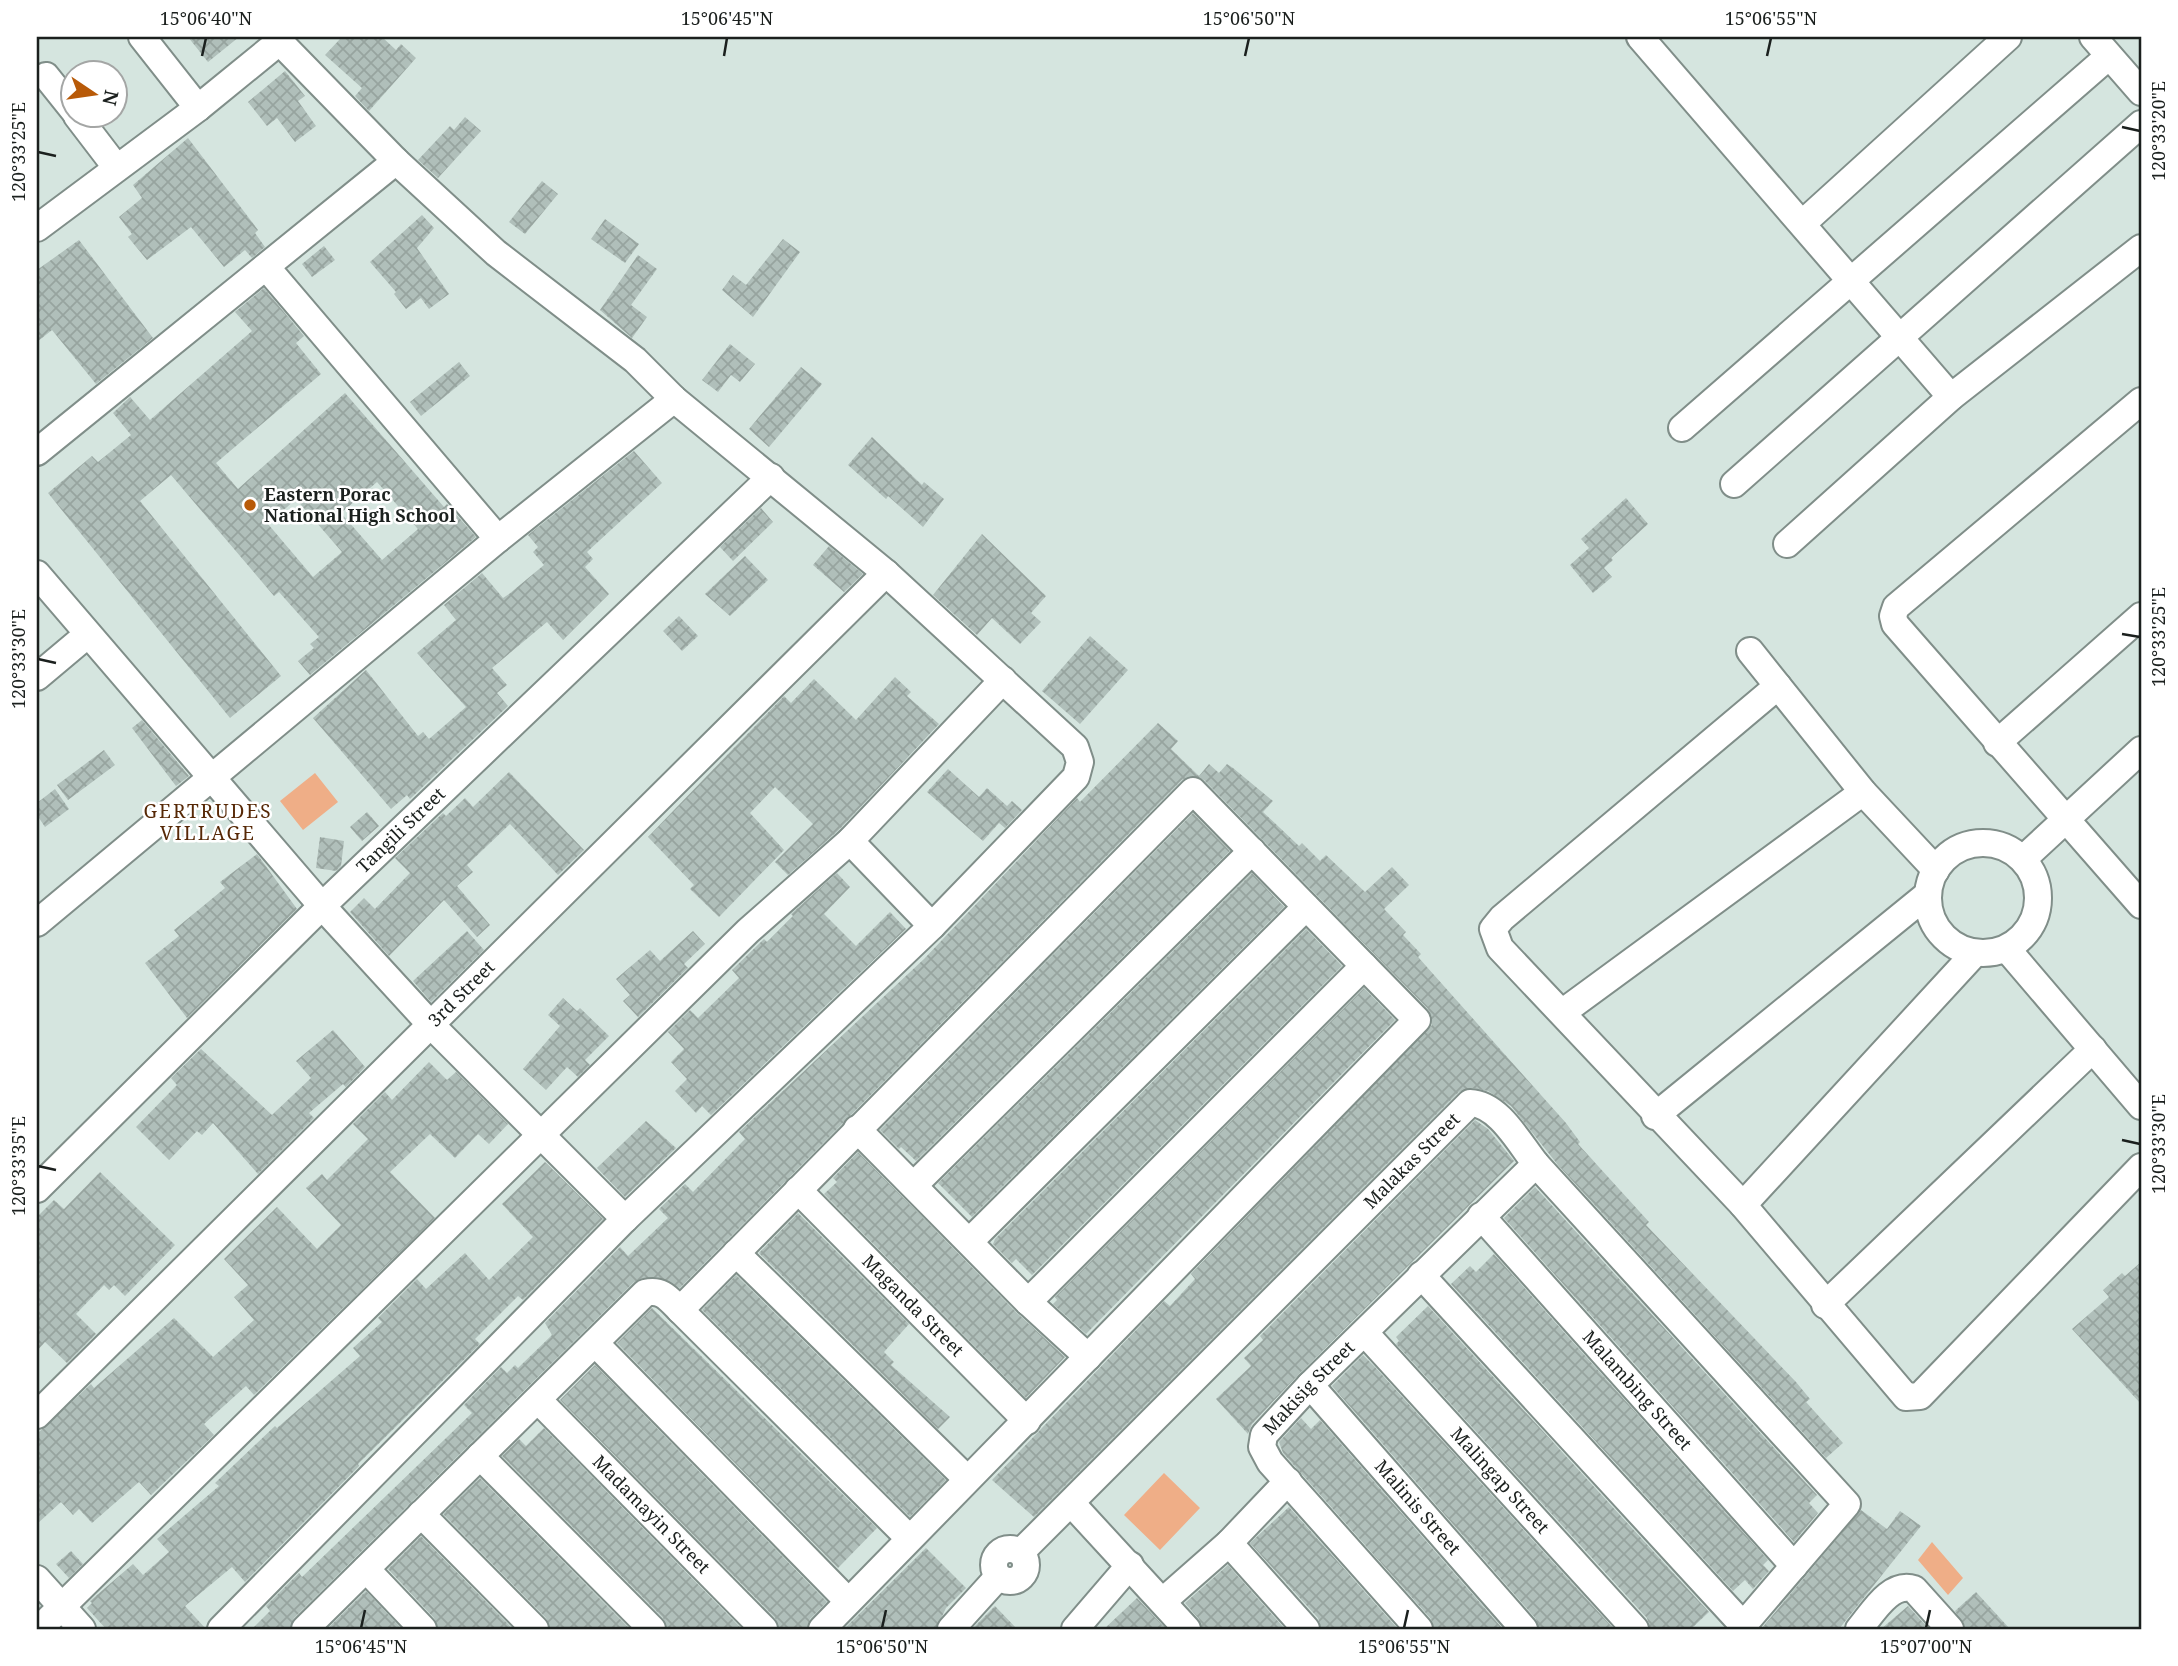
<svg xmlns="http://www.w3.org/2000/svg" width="2178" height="1666" viewBox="0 0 2178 1666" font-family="'Noto Serif',serif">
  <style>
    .park { fill: #efae87 }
    .building { fill: url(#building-cross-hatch); fill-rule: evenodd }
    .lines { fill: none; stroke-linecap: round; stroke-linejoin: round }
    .minor-casing { stroke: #808e89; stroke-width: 30 }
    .minor { stroke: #fff; stroke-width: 26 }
    .ticks { fill: none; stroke: #1b201e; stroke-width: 2.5 }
    .poi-dot { fill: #b85a08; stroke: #fff; stroke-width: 2.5 }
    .labels { text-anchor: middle; stroke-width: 5; stroke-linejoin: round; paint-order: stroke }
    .poi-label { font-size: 18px; font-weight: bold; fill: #1b201e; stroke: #fff; text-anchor: start }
    .street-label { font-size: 18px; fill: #1b201e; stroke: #fff }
    .neighbourhood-label { font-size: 19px; letter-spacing: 2px; fill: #562806; stroke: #fff }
    .neatline { fill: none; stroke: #1b201e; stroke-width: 2.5 }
    .ticks-label { font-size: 18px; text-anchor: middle; fill: #1b201e }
  </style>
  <defs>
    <pattern id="building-cross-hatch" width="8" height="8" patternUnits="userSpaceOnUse" patternTransform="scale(1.75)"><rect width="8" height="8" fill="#b0bfba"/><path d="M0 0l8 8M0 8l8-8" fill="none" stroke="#97a49f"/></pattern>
  </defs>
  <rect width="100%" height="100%" fill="#d5e5df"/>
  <path class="park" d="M315,773L338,802L303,830L280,801Z
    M1164,1473L1200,1508L1160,1550L1124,1515Z
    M1932,1542L1963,1578L1948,1595L1918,1560Z"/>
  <path class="building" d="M188,37H239L208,62Z
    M342,37H382L396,50L401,44L416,58L369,111L355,96L362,88L325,55Z
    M285,71L305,96L298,101L316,126L295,142L277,118L267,126L248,102Z
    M465,117L481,131L438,178L418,160L450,126L454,130Z
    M188,138L258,230L255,233L265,247L252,258L245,250L224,267L191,227L147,260L128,237L132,234L119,217L142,198L133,185Z
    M542,181L558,194L525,234L509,222Z
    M422,215L434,228L417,248L449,294L429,309L421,298L406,309L394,294L396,292L370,262Z
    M605,219L639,244L625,263L591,239Z
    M783,239L800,252L753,317L722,290L733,275L746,285Z
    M79,240L153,338L96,384L52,330L37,342V270Z
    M324,246L335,260L312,277L302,264Z
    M638,255L657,269L631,305L647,317L632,338L600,310Z
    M264,288L304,336L296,343L321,374L216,463L238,489L345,393L444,507L447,504L476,537L310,675L298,661L314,648L310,644L319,637L279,592L274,596L171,475L140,501L281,676L230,718L48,493L92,456L98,462L131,435L113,413L130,397L150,420L252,331L235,312ZM377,482L418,529L382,560L341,513ZM296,499L342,552L313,577L268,524Z
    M730,344L755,364L740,382L731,375L718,392L702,380Z
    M459,362L470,376L421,416L410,402Z
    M801,367L822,384L769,447L749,429Z
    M872,437L922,485L924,482L944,499L923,527L888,496L886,499L848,465Z
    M634,451L662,483L587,552L593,559L585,567L609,594L563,640L547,622L492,668L507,685L497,693L508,706L410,799L407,795L391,809L313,718L366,670L418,736L423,732L429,739L466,707L417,653L456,620L444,605L482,573L503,598L509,594L544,565L533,552L538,547L528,535Z
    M1626,498L1648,524L1611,558L1613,560L1604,568L1612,577L1593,593L1570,565L1589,548L1581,539Z
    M761,508L773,522L733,561L720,547Z
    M982,534L1046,596L1031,613L1041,622L1020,644L992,618L977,635L933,595Z
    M829,546L863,574L844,592L813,565Z
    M745,556L768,580L730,616L705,594Z
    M679,616L698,636L682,651L663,631Z
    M1090,636L1128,670L1080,724L1042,691Z
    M895,677L911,692L907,696L939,724L839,830L788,875L775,862L813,824L775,787L750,813L784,850L719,917L690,889L694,885L648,837L784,696L791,703L814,679L856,720Z
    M142,720L189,776L176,786L132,728Z
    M1158,723L1178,741L1171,749L1199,776L1209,764L1219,773L1227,764L1233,768L1273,801L1263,812L1299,846L1302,843L1320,861L1326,855L1365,892L1392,867L1409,885L1384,909L1406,932L1403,935L1421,954L1418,957L1566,1123L1580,1142L1578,1144L1649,1222L1646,1225L1796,1382L1810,1399L1806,1402L1843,1443L1826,1458L1558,1165L1511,1106L1488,1091L1472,1088L1459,1092L1034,1517L992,1480L1164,1301L1170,1306L1195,1279L1191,1274L1432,1025L1428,1009L1204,780L1190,776L1182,780L680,1288L657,1277L634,1282L294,1618L290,1629H252L270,1611L266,1606L299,1573L302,1577L472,1413L464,1405L501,1367L507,1373L515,1365L518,1368L552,1335L545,1323L620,1247L628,1256L668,1218L659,1209L685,1184L693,1192L745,1139L739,1132L924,959L1077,798L1080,802Z
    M104,750L115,765L68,800L57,785Z
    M948,769L979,797L987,788L1007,806L1012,801L1022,810L1005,828L999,823L983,841L927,792Z
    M509,772L584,850L558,875L510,824L467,865L473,872L457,886L490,925L477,937L444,900L389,956L350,912L364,898L375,909L410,873L395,858L443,813L446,816L465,798L473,807Z
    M55,789L69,809L45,827L37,815V803Z
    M367,812L379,826L362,841L350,827Z
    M1193,813L1230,851L916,1161L901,1147L899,1149L880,1130Z
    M320,837L344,841L341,866L336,871L316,868Z
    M257,854L297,909L187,1018L145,963L179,936L174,930L225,888L220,882Z
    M837,873L850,887L824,914L856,946L890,912L906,929L711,1115L702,1106L696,1113L675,1091L687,1079L671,1062L684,1049L668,1032L690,1010L698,1018L739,978L732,970L764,939L767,942L793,916L791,914Z
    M1252,873L1284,907L972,1217L938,1183Z
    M1306,929L1342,966L1032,1275L1016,1259L1012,1263L993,1244L995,1239Z
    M467,931L484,950L431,1002L413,981Z
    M693,931L705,944L684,964L688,968L638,1017L623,1001L630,995L616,979L650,950L660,961Z
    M1364,988L1395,1020L1086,1334L1053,1304L1057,1300L1055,1297Z
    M563,998L577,1011L580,1008L609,1036L585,1060L590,1065L578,1077L567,1067L546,1090L523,1069L560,1026L548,1015Z
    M333,1030L365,1067L346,1087L343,1084L309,1113L314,1118L258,1174L213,1123L202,1135L197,1131L169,1160L136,1127L177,1085L171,1078L201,1049L272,1115L311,1078L296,1061Z
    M429,1062L447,1080L456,1072L508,1124L489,1144L478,1134L455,1158L430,1134L390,1172L435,1218L254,1395L246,1386L204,1424L214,1435L151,1495L139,1482L92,1523L79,1509L73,1515L61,1502L37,1524V1434L91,1384L94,1388L174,1318L213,1357L254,1320L234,1297L248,1285L224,1259L277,1207L317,1249L341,1225L306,1188L322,1174L327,1180L368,1139L353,1124L385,1092L392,1100Z
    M1475,1120L1488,1129L1514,1161L1299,1374L1252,1424L1248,1434L1216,1399L1251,1366L1244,1358L1263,1340L1260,1336Z
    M646,1121L676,1148L625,1197L597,1168Z
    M858,1152L1017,1313L1065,1357L1026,1398L824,1194L837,1182L833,1178Z
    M545,1162L603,1219L523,1300L518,1296L475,1339L480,1344L358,1464L359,1466L245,1582L232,1567L185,1606L206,1629H106L87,1608L92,1603L90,1601L133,1564L143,1575L169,1552L157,1539L219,1486L215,1483L275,1426L277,1428L360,1356L353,1348L382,1322L378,1318L417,1279L426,1289L465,1253L489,1280L533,1237L502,1204Z
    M100,1172L175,1245L125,1296L114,1285L109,1290L104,1285L76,1314L96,1334L67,1363L45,1342L37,1351V1217L54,1200L64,1209Z
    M1535,1187L1817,1495L1809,1503L1818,1513L1794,1542L1504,1218Z
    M798,1213L909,1324L884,1352L894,1362L891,1365L950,1417L938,1429L759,1253Z
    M1494,1254L1768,1560L1763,1565L1769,1571L1753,1589L1745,1580L1733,1591L1451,1284L1470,1266L1476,1272Z
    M2141,1262V1404L2072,1329L2109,1297L2103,1290L2122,1273L2125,1276Z
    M736,1275L946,1480L910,1517L702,1310Z
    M1428,1306L1709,1612L1691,1629H1650L1647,1618L1396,1344L1399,1341L1396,1337Z
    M652,1308L877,1528L838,1568L617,1343Z
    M1363,1355L1374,1366L1614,1629H1539L1536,1619L1332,1386Z
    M595,1365L827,1602L810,1619L807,1629H779L775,1618L560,1400Z
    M1301,1418L1311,1429L1320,1420L1503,1629H1434L1431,1619L1283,1453L1279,1442Z
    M544,1428L742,1629H667L663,1618L502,1456L519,1439L526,1446Z
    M480,1478L630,1629H550L546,1618L443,1514Z
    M1289,1507L1398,1629H1321L1318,1618L1250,1543Z
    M1861,1510L1887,1529L1900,1511L1921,1526L1839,1629H1761Z
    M421,1536L513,1629H438L434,1618L388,1569Z
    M926,1548L966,1588L946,1608L936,1629H844Z
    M71,1551L83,1564L69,1578L56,1564Z
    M1228,1565L1285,1629H1202L1199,1619L1185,1603Z
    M366,1591L402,1629H327Z
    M1976,1592L2010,1629H1965L1955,1611Z
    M1137,1598L1166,1629H1104Z
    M995,1606L1017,1629H972Z
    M1908,1606L1929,1629H1881Z"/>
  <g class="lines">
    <g class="minor-casing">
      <g id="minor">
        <path d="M142,37L198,108"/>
        <path d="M1640,37L1951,397"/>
        <path d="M2093,37L2141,92"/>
        <path d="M46,76L74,111"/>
        <path d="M77,116L116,167"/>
        <path d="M1803,223L2008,37"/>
        <path d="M37,228L198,108L279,42"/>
        <path d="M267,268L498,539"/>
        <path d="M2141,401L1896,607L1893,616L1895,624L2141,905"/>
        <path d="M1682,428L2109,56"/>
        <path d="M37,452L396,161"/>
        <path d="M1734,484L2141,124"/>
        <path d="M1787,544L1951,397L2141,248"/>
        <path d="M37,574L322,906L432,1026L625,1219"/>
        <path d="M1750,651L1863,792L1936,870"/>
        <path d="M37,677L87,635"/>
        <path d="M1778,686L1502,918L1493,929L1500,948L1743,1205L1906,1397L1920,1396L2141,1167"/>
        <path d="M1997,743L2141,616"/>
        <path d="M850,841L932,926"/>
        <circle cx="1983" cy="898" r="55"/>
        <path d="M2023,859L2141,750"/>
        <path d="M37,923L498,539L674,399"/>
        <path d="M2007,949L2141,1106"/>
        <path d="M1563,1012L1863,792"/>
        <path d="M1655,1116L1928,894"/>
        <path d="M857,1129L1028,1302L1088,1357"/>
        <path d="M914,1185L1252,851"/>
        <path id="s1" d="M37,1189L322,906L771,477"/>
        <path id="s2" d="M798,1190L1027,1421"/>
        <path d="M1743,1205L1975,953"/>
        <path id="s3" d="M1481,1216L1794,1566"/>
        <path d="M970,1241L1306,907"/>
        <path d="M736,1253L967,1479"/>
        <path d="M1421,1275L1743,1625"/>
        <path d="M1028,1302L1364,966"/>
        <path d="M1825,1305L2093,1049"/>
        <path d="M680,1310L1193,791L1417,1020L822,1629"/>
        <path id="s4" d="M1365,1333L1635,1629"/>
        <path d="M595,1343L848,1601"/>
        <path id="s5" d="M1310,1385L1524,1629"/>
        <path id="s6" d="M538,1400L764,1629"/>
        <path id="s7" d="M37,1415L886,573"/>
        <path d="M480,1456L652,1629"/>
        <path d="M1072,1504L1187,1629"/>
        <path d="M421,1514L535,1629"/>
        <path d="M1229,1543L1306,1629"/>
        <circle cx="1010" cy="1565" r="16"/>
        <path id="s8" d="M1021,1552L1470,1103C1499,1104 1519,1143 1536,1164L1847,1504L1740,1629"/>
        <path d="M366,1569L423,1629"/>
        <path d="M37,1579L82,1629"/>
        <path d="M1163,1601L1229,1543L1288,1481"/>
        <path d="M39,1629L748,931L850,841L1003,680"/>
        <path d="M221,1629L625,1219L932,926L1076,777L1080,762L1075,747L886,573L674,399L635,360L496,253L396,161L275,37"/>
        <path d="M305,1629L645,1293C662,1289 668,1298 680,1310L909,1538"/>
        <path d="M951,1629L998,1577"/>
        <path d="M1075,1629L1130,1565"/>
        <path id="s9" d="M1419,1629L1270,1462L1262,1447L1264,1435L1310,1385L1536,1164"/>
        <path d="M1859,1629C1872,1614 1890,1581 1914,1589L1950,1629"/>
      </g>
    </g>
    <use href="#minor" class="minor"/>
  </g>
  <path class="ticks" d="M202,56L206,38M724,56L727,38M1245,56L1249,38M1767,56L1771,38M2122,127L2140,131M38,152L56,156M2122,634L2140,637M38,659L56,663M2122,1140L2140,1144M38,1166L56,1170M361,1628L365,1610M882,1628L886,1610M1404,1628L1408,1610M1926,1628L1930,1610"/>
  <circle class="poi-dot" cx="250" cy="505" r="7"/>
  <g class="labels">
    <g class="poi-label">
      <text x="264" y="501">Eastern Porac<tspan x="264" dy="21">National High School</tspan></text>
    </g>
    <g class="street-label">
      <text dy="6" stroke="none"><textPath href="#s1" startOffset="511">Tangili Street</textPath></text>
      <text dy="6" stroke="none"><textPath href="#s7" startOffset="598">3rd Street</textPath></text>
      <text dy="6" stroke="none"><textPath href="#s8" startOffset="553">Malakas Street</textPath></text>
      <text dy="6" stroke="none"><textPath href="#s2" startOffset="163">Maganda Street</textPath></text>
      <text dy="6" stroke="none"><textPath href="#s9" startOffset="318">Makisig Street</textPath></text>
      <text dy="6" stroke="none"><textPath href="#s3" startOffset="234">Malambing Street</textPath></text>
      <text dy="6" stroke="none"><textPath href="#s4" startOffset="200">Malingap Street</textPath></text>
      <text dy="6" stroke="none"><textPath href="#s5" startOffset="163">Malinis Street</textPath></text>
      <text dy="6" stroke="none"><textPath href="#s6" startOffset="161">Madamayin Street</textPath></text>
    </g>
    <g class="neighbourhood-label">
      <text x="208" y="818">GERTRUDES<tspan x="208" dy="22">VILLAGE</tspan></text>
    </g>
  </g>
  <rect width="2178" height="1666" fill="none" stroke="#ffffff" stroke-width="77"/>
  <g transform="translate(94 94) rotate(103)"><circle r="33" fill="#ffffff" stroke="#a4a6a5" stroke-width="2"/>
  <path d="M0-5L12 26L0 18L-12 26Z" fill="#b85a08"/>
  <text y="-10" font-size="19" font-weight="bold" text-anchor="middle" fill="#1b201e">N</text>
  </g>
  <rect x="38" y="38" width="2102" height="1590" class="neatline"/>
  <g class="ticks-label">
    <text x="206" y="25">15°06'40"N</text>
    <text x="727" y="25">15°06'45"N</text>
    <text x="1249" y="25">15°06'50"N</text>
    <text x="1771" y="25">15°06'55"N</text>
    <text transform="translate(2159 131) rotate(-90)" y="6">120°33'20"E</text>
    <text transform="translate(19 152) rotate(-90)" y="6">120°33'25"E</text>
    <text transform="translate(2159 637) rotate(-90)" y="6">120°33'25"E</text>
    <text transform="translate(19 659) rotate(-90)" y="6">120°33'30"E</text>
    <text transform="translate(2159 1144) rotate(-90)" y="6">120°33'30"E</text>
    <text transform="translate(19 1166) rotate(-90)" y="6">120°33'35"E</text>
    <text x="361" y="1653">15°06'45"N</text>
    <text x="882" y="1653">15°06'50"N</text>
    <text x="1404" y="1653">15°06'55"N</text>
    <text x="1926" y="1653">15°07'00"N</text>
  </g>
</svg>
